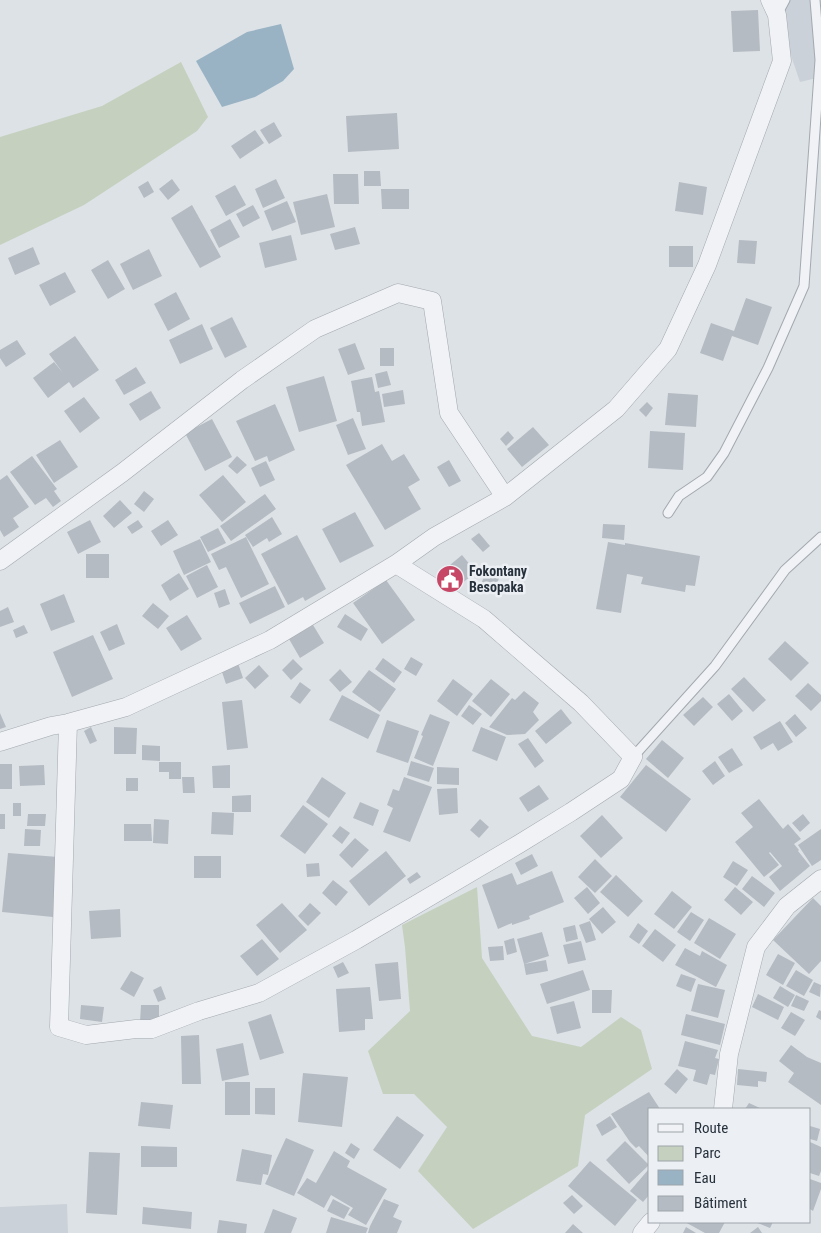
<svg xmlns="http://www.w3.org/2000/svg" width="821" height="1233" viewBox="0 0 821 1233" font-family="'Roboto Condensed',sans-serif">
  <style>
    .built { fill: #cbd1d8 }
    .green { fill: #c5d0bf }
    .water { fill: #99b3c5 }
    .building { fill: #b5bbc3 }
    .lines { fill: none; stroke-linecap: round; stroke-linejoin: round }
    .lane-casing { stroke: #a3a9b0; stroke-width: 11 }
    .street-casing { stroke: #a3a9b0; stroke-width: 19 }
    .lane { stroke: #f0f2f5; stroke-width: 9 }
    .street { stroke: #f0f2f5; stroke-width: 18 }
    .labels { text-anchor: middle; stroke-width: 5; stroke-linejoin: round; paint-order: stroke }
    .poi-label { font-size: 14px; font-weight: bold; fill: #27313c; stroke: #ecf0f4; text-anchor: start }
  </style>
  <rect width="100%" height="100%" fill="#dde2e6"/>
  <path class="built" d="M772,0H821V77L800,82Z
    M67,1204L68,1233H0V1207Z"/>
  <path class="green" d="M181,62L208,117L197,131L84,205L0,245V137L102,106Z
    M477,887L482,958L532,1036L581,1047L621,1017L641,1030L652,1069L585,1115L578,1166L473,1229L418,1171L447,1127L414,1094H383L368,1051L410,1011L405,947L402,925Z"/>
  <path class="water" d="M281,24L294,69L283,81L255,97L222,107L196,61L247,32Z"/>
  <path class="building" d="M758,10L760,51L733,52L731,11Z
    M397,113L399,149L348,152L346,116Z
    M274,122L282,136L269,144L260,130Z
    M255,130L264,143L240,159L231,146Z
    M364,171H380L381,186H364Z
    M333,174H358L359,204H334Z
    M172,179L180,190L168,200L159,189Z
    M276,179L285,198L263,208L255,189Z
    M148,181L154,192L144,198L138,187Z
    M679,182L707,187L703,215L675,211Z
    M235,185L246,205L226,216L215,196Z
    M381,189H409V209H382Z
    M327,194L335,227L301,235L293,202Z
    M287,201L296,222L272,231L264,211Z
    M192,205L221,257L200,268L171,218Z
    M253,205L260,218L243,227L236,214Z
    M230,219L240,237L219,248L210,230Z
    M355,227L360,244L335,250L330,234Z
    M291,235L297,260L265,268L259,243Z
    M739,240L757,241L755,264L737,263Z
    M669,246H693V267H669Z
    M33,247L40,264L15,275L8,258Z
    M149,249L162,276L133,290L120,264Z
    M108,260L125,289L108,299L91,270Z
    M65,272L76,292L50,306L39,285Z
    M176,292L190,319L168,331L154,304Z
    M746,298L772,307L758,345L732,336L723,361L700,353L711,323L734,331Z
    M232,317L247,347L225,358L210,328Z
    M202,324L213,349L180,364L169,340Z
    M75,336L99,370L73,388L69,382L48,398L33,378L54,362L63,373L49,354Z
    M17,340L26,354L6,367L0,358V350Z
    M355,343L365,369L348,375L338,349Z
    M380,348H394V366H380Z
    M136,367L146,383L124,395L115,380Z
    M387,371L391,385L378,388L375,374Z
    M324,376L337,421L299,432L286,387Z
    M372,377L375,392L379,391L385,422L362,426L360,412H357L351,381Z
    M403,390L405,404L384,407L382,394Z
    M151,391L161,408L140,421L129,404Z
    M668,393L698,395L696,427L665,425Z
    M84,397L100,418L80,433L64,411Z
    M647,402L653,408L646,417L639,410Z
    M275,404L295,450L269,462L267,456L255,461L236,421Z
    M353,418L366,449L348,455L336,425Z
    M212,419L232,457L205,471L185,433Z
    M533,427L549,445L522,467L507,449Z
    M508,431L514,438L506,446L500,439Z
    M650,431L685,433L683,470L648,468Z
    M60,440L78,467L54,483L36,455Z
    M382,444L392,461L404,454L420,480L408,487L421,509L385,530L346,465Z
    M32,456L57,489L54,491L61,501L53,507L46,498L35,505L10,472Z
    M237,456L247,465L237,474L228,466Z
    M449,460L461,481L449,487L437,467Z
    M266,461L275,480L260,487L251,468Z
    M7,475L29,507L13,518L19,527L4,537L0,530V480Z
    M223,475L246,502L222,522L199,495Z
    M144,491L154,499L144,512L134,504Z
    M265,494L276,509L231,541L220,526Z
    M120,500L132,513L114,528L103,516Z
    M355,512L374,546L340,563L322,529Z
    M272,517L282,534L269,542L267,538L253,547L245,535Z
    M90,520L101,542L78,554L67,532Z
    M138,520L143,527L132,534L127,527Z
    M168,520L178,535L161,546L151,531Z
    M603,524L625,525L624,540L602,538Z
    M218,528L226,543L208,552L200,537Z
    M479,533L490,546L483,552L471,539Z
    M297,535L326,589L305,601L303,597L288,605L261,554Z
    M246,537L269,584L241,598L226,567L219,570L211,554Z
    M200,539L211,562L184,575L173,551Z
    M608,542L625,545V543L700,556L695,586L686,585L685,592L641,584L643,577L627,574L621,613L596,609Z
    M86,554H109V578H86Z
    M462,555L476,572L451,592L438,575Z
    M207,565L218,587L197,598L186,576Z
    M487,567L501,572L495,590L481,585Z
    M179,573L189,589L170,601L161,585Z
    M386,580L415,620L382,644L353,603Z
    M275,586L285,607L250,624L239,603Z
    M225,589L230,604L219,608L214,593Z
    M64,594L75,622L51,631L40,604Z
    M153,603L169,616L158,629L142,616Z
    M8,607L14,622L0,627V611Z
    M345,614L368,629L361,641L337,627Z
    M187,615L202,639L181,651L166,628Z
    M117,624L125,644L109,651L100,632Z
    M24,625L28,633L16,638L13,630Z
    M313,625L324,643L300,658L289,639Z
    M93,635L113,679L72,697L53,652Z
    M785,641L809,663L791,681L768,659Z
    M411,657L423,664L416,676L404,669Z
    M383,658L402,672L394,683L375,669Z
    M293,659L303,669L291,680L282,670Z
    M238,663L243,678L226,684L221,669Z
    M259,665L269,676L255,689L245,678Z
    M340,669L352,682L340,692L329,680Z
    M369,670L396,689L380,712L352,692Z
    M744,677L766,700L753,712L731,689Z
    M453,679L473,694L457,716L437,701Z
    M491,679L510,694L491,717L472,701Z
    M300,682L311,690L300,704L290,697Z
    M808,683L821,695V701L811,711L795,696Z
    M524,691L539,703L533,712L539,720L525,734L507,735L489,727L512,698L515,700Z
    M729,694L743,711L732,721L717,704Z
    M342,695L380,715L368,739L329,720Z
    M703,697L713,707L694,726L683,715Z
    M242,700L248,748L227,750L222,702Z
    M469,705L482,714L473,725L461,716Z
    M561,709L572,723L546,744L535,731Z
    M0,713L6,727L0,729Z
    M430,714L450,722L433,766L414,758L423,736L421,735Z
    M795,714L807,728L796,737L785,723Z
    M387,720L419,731L408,763L376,752Z
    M780,721L793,742L778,751L773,743L761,750L753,737Z
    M91,727L97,741L90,744L84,731Z
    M114,727L137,728L136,754H114Z
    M481,727L506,737L497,761L472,751Z
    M528,738L544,761L535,768L518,744Z
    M662,740L684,758L668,778L646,759Z
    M142,745L160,746V761L142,760Z
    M732,748L743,765L729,773L718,757Z
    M411,761L434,768L429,782L407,775Z
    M715,761L725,776L713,785L702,771Z
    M159,762H181V779H169V772H159Z
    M0,764H12V789H0Z
    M44,765L45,785L20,786L19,766Z
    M230,765V788H213L212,766Z
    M646,765L691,799L666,832L620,797Z
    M437,767L459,768V785L437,784Z
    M182,777H194L195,793H183Z
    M322,777L346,793L329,818L306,802Z
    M404,777L432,787L410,842L383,832L393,808L387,805L393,789L399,791Z
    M126,778H138V791H126Z
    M539,785L549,799L528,812L519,798Z
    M457,788L458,813L439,815L437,789Z
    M251,795V812H232V796Z
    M759,799L783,829L788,824L801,839L794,844L799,850L798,851L810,866L780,891L769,877L782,866L770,852L769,853L779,865L764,877L735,842L753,827L741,813Z
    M360,802L379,810L373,826L353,818Z
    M13,803H21V816H13Z
    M303,805L328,824L305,854L280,836Z
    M212,812L234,813L233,835L211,834Z
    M0,814H5V829H0Z
    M28,814H46L45,826H27Z
    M803,814L810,823L800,832L792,823Z
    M602,815L623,838L601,858L580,836Z
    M154,819L169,820L168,844L153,843Z
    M480,819L489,827L479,838L470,830Z
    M124,824H151L152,841H124Z
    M340,826L350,833L342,844L332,836Z
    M25,829L41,830L40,846H24Z
    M821,829V860L812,866L798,845Z
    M355,838L369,850L352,868L339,855Z
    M386,851L406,876L369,906L349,881Z
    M8,853L58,857L53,917L2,912Z
    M532,854L538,866L521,875L515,863Z
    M194,856H221V878H194Z
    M595,859L612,876L595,893L578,877Z
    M733,861L748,870L737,886L723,877Z
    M319,863L320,876L307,877L306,864Z
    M552,871L564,902L529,916L530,919L512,925V923L498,929L482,885L512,873L517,885Z
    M417,872L421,877L410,884L407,879Z
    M616,875L643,901L628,917L600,892Z
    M752,876L775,893L764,907L742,889Z
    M333,880L348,892L336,906L322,893Z
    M587,887L600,903L588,914L574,898Z
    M735,887L753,902L741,915L724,900Z
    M672,891L692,907L674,929L654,914Z
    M813,898L821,906V961L809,974L773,940Z
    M282,903L307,930L280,953L256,925Z
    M310,903L321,913L308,926L298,916Z
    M603,907L616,922L602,934L589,919Z
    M120,909L121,937L91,939L89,911Z
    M691,912L704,920L690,941L677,932Z
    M709,918L736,934L720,959L694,943Z
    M590,921L596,940L586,943L579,925Z
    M638,923L648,931L639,944L629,937Z
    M575,925L578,939L566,942L563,928Z
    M655,929L676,945L663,962L642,946Z
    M542,932L549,956L524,964L517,939Z
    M514,938L517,952L507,955L504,941Z
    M262,939L279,959L257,976L240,956Z
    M581,941L586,960L568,964L563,945Z
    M503,946L504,960L490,961L488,947Z
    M685,948L700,956L702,951L727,965L716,987L675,965Z
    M778,954L795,963L783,985L766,975Z
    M546,960L548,971L526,975L524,964Z
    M343,962L349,973L338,978L333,967Z
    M398,962L401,999L379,1001L375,964Z
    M583,970L590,990L547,1004L540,984Z
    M796,970L813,980L804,996L786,986Z
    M131,971L144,978L134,997L120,989Z
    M681,974L696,979L691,992L676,986Z
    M814,982L821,985L820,997L809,992Z
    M698,984L725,990L718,1018L691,1011Z
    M161,986L166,999L158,1002L153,990Z
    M780,986L795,995L788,1007L773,998Z
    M370,987L373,1019H365V1030L339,1032L336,989Z
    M592,990H612L611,1013H592Z
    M758,994L784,1007L778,1020L752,1007Z
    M796,995L809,1001L804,1011L791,1006Z
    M574,1001L581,1028L557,1034L550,1007Z
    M81,1005L104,1007L102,1022L80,1019Z
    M141,1005H159V1023L140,1022Z
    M819,1010L821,1011V1020L816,1017Z
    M791,1012L805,1020L795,1036L781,1028Z
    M271,1014L284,1053L260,1060L248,1022Z
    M686,1014L725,1024L720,1045L681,1035Z
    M199,1035L201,1084H182L181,1036Z
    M685,1041L718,1050L715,1058L719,1059L715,1075L710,1074L707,1085L693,1081L696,1070L678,1066Z
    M243,1043L249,1075L222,1081L216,1049Z
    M791,1045L807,1057L821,1063V1105L788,1082L794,1073L779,1061Z
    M677,1069L688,1079L676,1094L664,1084Z
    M738,1069L767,1072L766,1082L758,1081V1087L737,1085Z
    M303,1073L348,1077L342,1127L298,1122Z
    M225,1082H250V1115H225Z
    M255,1088H275V1115L255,1114Z
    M649,1092L660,1109H650V1158L639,1146L636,1148L630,1142L611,1114Z
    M141,1102L173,1105L170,1129L138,1126Z
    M749,1103L762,1109H745Z
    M397,1116L424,1135L400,1169L373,1150Z
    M610,1116L617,1127L602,1136L596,1125Z
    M810,1126L820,1129L817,1141L810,1139Z
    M286,1138L314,1150L294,1196L265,1184Z
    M625,1141L649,1165L629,1184L606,1160Z
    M810,1142L821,1147V1171L819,1176L810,1173Z
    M351,1143L360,1149L354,1159L345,1153Z
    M141,1146L177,1147V1167H141Z
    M242,1149L272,1155L268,1175L263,1174L261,1185L236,1181Z
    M334,1151L350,1161L347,1167L387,1189L366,1225L348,1215L353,1208L331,1195L324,1208L297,1193L307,1178L316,1183Z
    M89,1152L120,1153L117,1215L86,1213Z
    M590,1161L637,1200L615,1226L568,1186Z
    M648,1170L650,1172V1194L643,1202L630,1191Z
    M810,1179L821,1183V1189L813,1211L810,1209Z
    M572,1195L583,1206L574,1214L563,1203Z
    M333,1199L350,1208L344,1219L327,1211Z
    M384,1199L399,1205L393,1217L402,1221L397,1233H368L370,1226Z
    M143,1207L192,1212L191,1229L142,1224Z
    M273,1209L297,1218L291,1233H264Z
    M331,1217L368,1228L366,1233H326Z
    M219,1220L247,1224L246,1233H217Z
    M685,1222H725L719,1233H705Z
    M755,1222H773L770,1228Z
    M573,1224L583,1233H565Z
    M686,1227L696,1233H683Z
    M758,1227L762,1233H750Z"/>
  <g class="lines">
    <g class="lane-casing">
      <path id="lane" d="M777,15L785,0
        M668,513L679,496L707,477L724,453L768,368L804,286L820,60L815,0
        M633,757L715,666L785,570L821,537"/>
    </g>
    <g class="street-casing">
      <path id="street" d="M0,561L122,473L242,380L315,329L398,293L432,301L449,413L505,497
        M68,723L59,1027L86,1035L136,1029H152L199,1011L259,993L356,940L519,844L571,812L621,779L633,757L581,703L484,619L396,564
        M0,742L51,726L68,723L126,707L270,640L396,564L434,537L505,497L616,409L668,349L707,265L782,61L777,15L770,0
        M723,1109L729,1054L756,947L787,906L821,879
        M642,1233L651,1222"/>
    </g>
    <use href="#lane" class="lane"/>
    <use href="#street" class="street"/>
  </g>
  <defs>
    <g id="civic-disc" transform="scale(1.4375)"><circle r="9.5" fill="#c64766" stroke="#ecf0f4"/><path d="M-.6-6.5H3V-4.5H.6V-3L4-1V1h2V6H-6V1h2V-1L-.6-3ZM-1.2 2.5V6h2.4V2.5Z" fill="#fff"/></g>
  </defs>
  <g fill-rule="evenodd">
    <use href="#civic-disc" x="450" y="579"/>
  </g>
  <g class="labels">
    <g class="poi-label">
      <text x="469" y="576">Fokontany<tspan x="469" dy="16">Besopaka</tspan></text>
    </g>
  </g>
  <rect x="648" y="1108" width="162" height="115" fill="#ecf0f4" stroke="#9da4aa"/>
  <rect x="658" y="1124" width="25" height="8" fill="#f0f2f5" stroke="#9da4aa"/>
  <text x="694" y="1133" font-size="15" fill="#27313c">Route</text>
  <rect x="658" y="1146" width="25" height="15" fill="#c5d0bf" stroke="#9da4aa"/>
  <text x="694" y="1158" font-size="15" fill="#27313c">Parc</text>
  <rect x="658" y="1170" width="25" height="15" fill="#99b3c5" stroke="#9da4aa"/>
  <text x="694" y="1183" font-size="15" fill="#27313c">Eau</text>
  <rect x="658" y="1196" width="25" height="15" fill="#b5bbc3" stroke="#9da4aa"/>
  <text x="694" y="1208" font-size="15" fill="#27313c">Bâtiment</text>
</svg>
